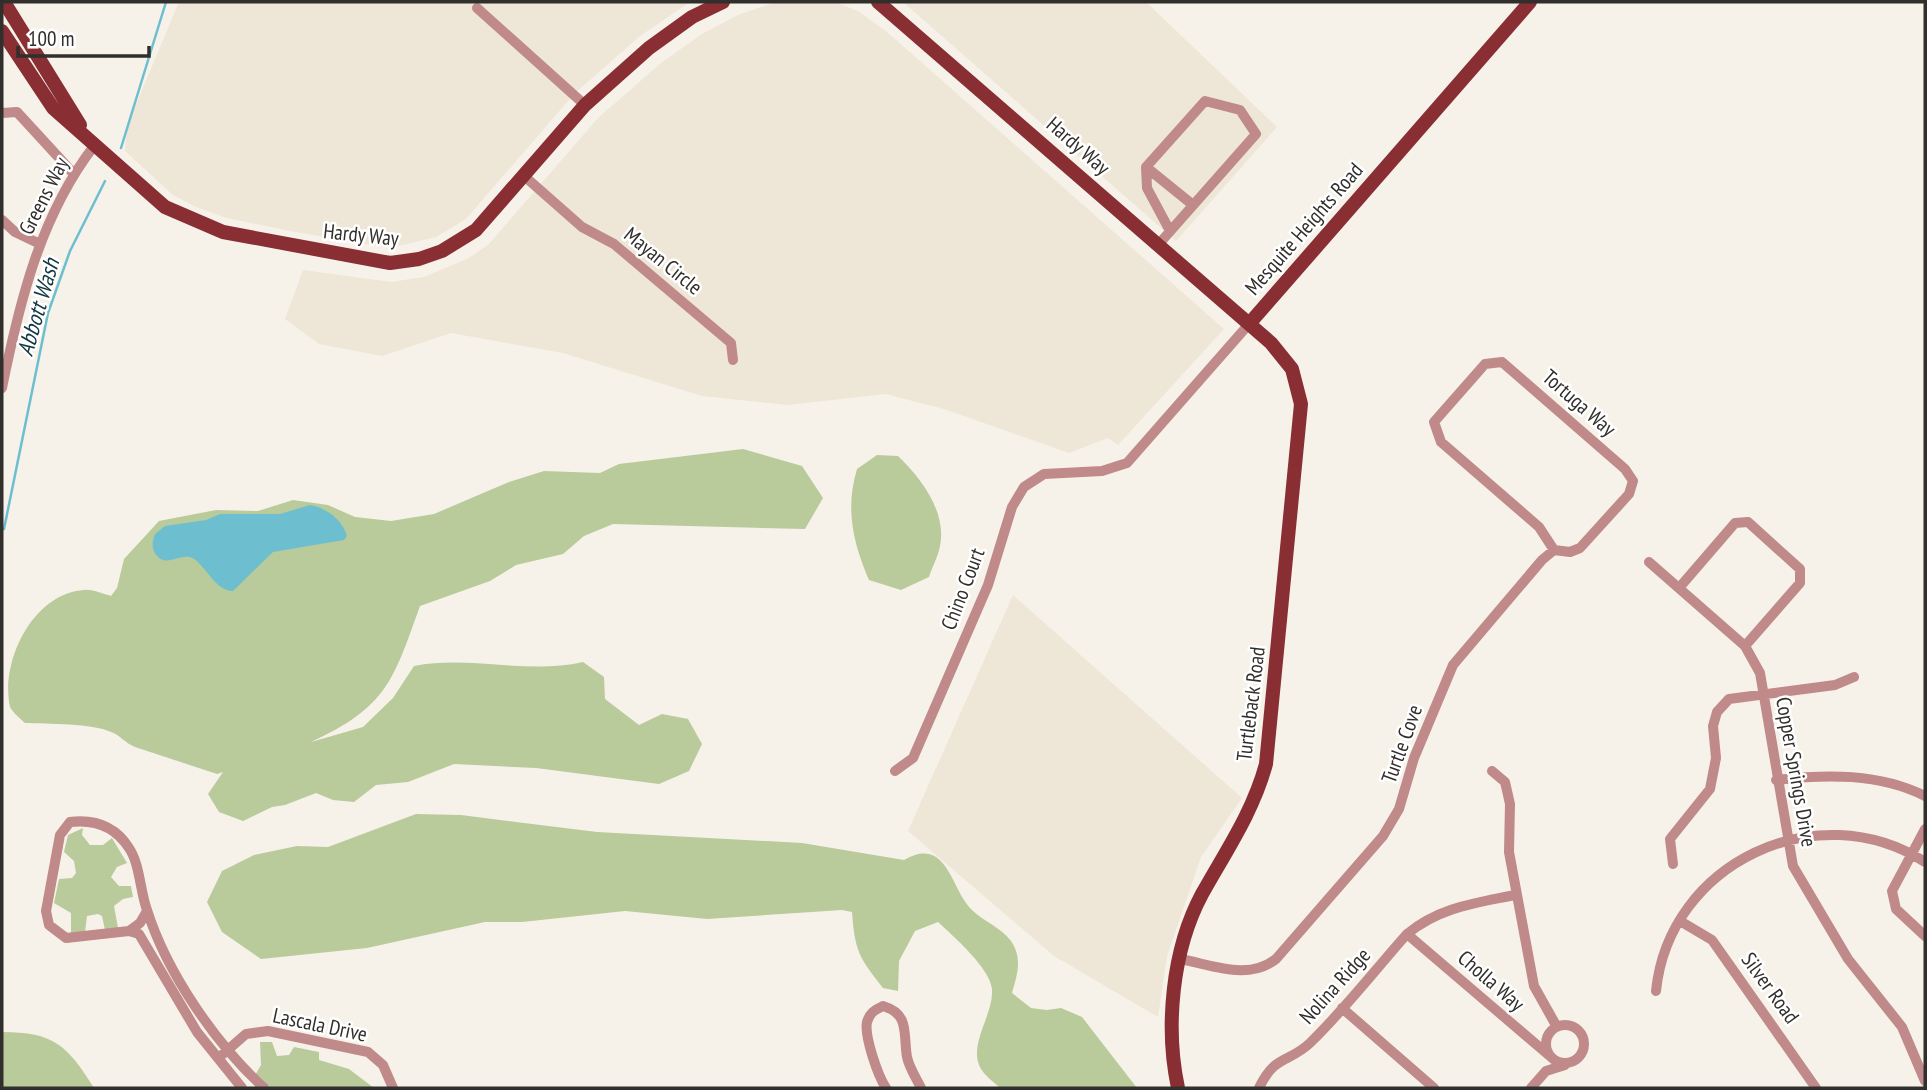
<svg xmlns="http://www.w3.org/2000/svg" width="1927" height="1090" viewBox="0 0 1927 1090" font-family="'PT Sans Narrow',sans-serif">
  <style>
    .built { fill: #eee6d6 }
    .green { fill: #b9ca9b }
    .water { fill: #6dbfd0 }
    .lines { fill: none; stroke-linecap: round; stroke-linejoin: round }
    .stream { stroke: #6dbfd0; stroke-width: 2.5 }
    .minor { stroke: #bf8a89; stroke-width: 10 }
    .major { stroke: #892f34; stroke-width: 14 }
    .labels { text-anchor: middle; stroke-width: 5; stroke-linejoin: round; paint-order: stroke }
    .street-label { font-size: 21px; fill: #312f2c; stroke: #fff }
    .water-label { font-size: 23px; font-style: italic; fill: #103840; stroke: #fff }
  </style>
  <rect width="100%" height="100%" fill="#f6f2e9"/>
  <path class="built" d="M179,2H690L640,36L574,94L466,219L436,237L390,248L290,231L227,218L196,207L173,195L125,151L127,126Z
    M776,2H835L858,11L887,32L1224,329L1118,445L1108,438L1069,453L944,409L886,394L787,405L702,396L563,353L451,333L382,356L319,344L285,319L303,270L391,282L424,277L469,258L489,244L598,118L661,63L702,34L738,15Z
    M903,2H1146L1277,127L1176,241Z
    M1013,595L1242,798L1201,857L1167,956L1158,1017L1054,956L908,831Z"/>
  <path class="green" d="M743,449L802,466L823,498L805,529L613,524L584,536L563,554L516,565L490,581L420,606C393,681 387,707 311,742L363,727L393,698L414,666C470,655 527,675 583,662L604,677L605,699L639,725L662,714L688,719L702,744L689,771L659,784L536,768L454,764L408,782L376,785L354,802L333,800L316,793L285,805L272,807L243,821L219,812L208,794L223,772L217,774L135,747C125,743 120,735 111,732C92,723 48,724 25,723C21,719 13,713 10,707C0,660 34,593 84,590C93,589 103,594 111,596L117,588L124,559L159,521L216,510L258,511L293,500L328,505L355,517L391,521L434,514L509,482L544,471L600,473L619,464Z
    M877,455L898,456C921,478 947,512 940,546C938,557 932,567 929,577L901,590L869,580C853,543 845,509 857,469Z
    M416,814L461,815L597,832L802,843L904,860C948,835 950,889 972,910C983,921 1002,928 1011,941C1023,959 1017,975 1012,993L1031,1008L1047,1010L1061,1008L1082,1017L1137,1088H1000C994,1082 985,1076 981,1069C967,1045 994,1015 992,989C990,968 953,936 938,922L915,931L899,961L898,991L883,988C859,957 855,952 852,912L842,910L707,919L625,911L522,922H485L367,948L261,959L222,932L207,902L222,871L254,855L297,846L328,847Z
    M83,828L82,835L90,845H103L112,838L127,863L117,867L111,877L119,886H131L133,897L123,899L114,906L118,928L105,930L102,916L98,914L87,916L85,932L71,933V913L54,903L59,879L72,878L76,873L74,861L64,852L68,835Z
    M2,1032C54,1032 67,1045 94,1088H2Z
    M260,1042H272L277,1056L289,1055L294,1047L319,1052V1060L349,1069L374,1088H267L254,1077L261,1065Z"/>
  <path class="water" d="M310,505C325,507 343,520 347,536L344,540L273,552L233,591C216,591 207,568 194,559C183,551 167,568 157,556C151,549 152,542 155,534L165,526L206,520L220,514H280Z"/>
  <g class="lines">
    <path class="stream" d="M121,148L166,2
      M4,529L48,313L70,251L105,181"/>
    <path class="minor" d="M477,8L585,105
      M2,113L17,112L73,173
      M1146,167L1147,188L1170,231
      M523,175L582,227L614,244L731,343L733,360
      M2,220L15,232L40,244
      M1158,245L1256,134L1240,110L1205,101L1146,167L1193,205
      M2,388C19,304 40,216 94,146
      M1649,562L1745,646L1760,673L1793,866L1848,959L1902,1027L1925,1081
      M1679,588L1735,523L1748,522L1800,569V583L1745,646
      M895,771L913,758L988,585L1012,507L1024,487L1044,474L1102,471L1127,463L1249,324
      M1492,771L1505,782L1510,804L1509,852L1534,986L1557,1027
      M1776,780C1826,774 1879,773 1925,796
      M1925,829L1892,891L1896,909L1925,936
      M1673,864L1670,839L1710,789L1716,758L1713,726L1717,712L1729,699L1835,685L1854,677
      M1680,921L1712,940L1816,1088
      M129,931L140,923L147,911
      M1407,934L1551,1057
      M1180,959C1213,965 1248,981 1276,959L1383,836L1399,809L1414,758L1453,665L1542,560L1554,550L1570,552L1580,548L1629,494L1633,481L1625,469L1502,362L1485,364L1434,422L1441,442L1539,527L1554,550
      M1656,991C1669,863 1817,793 1925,862
      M1342,1008L1434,1088
      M1546 1044a19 19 0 1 1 38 0a19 19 0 1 1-38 0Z
      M223,1054L246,1034L268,1031L368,1052L383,1065L393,1088
      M242,1088L197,1032L139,934L129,931L66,938L49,925L46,911L60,835L70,822C95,819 115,826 129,848C140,864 140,891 147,910C167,973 215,1043 264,1088
      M886,1088C878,1076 864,1036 867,1022C870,1012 875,1010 883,1006C910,1014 903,1033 907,1057C909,1067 916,1078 921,1088
      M1259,1088C1275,1054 1289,1063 1310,1043C1345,1009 1375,970 1407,934C1440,907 1476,903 1515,895
      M1531,1088L1546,1071L1565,1065"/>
    <path class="major" d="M4,2L80,125
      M878,2L1271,343L1292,369L1301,404L1266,764C1253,812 1226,851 1202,894C1172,950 1165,1027 1178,1088
      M2,31L53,108L165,207L223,232L390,263L419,259L442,251L476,230L585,105L649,48L692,17L723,2
      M1249,324L1530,2"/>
  </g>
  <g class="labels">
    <g class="street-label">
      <text transform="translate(1078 146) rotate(41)" y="7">Hardy Way</text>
      <text transform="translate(44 196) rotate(-63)" y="7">Greens Way</text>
      <text transform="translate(1304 229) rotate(-49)" y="7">Mesquite Heights Road</text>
      <text transform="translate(361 235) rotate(6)" y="7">Hardy Way</text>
      <text transform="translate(663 261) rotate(39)" y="7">Mayan Circle</text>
      <text transform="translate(1579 403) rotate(41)" y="7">Tortuga Way</text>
      <text transform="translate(963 589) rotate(-69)" y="7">Chino Court</text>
      <text transform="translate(1251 704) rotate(-83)" y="7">Turtleback Road</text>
      <text transform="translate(1402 744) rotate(-70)" y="7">Turtle Cove</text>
      <text transform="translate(1796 772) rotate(80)" y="7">Copper Springs Drive</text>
      <text transform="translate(1491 981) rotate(41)" y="7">Cholla Way</text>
      <text transform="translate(1335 986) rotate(-48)" y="7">Nolina Ridge</text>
      <text transform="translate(1770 988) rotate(54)" y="7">Silver Road</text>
      <text transform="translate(320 1025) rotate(12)" y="7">Lascala Drive</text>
    </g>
    <g class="water-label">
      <text transform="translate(38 307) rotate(-74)" y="8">Abbott Wash</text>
    </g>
  </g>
  <rect width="1927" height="1090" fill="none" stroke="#312f2c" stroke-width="7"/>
  <path d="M18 46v10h131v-10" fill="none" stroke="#312f2c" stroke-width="3.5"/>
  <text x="28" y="46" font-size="21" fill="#312f2c" stroke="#ffffff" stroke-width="5" paint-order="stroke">100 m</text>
</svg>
